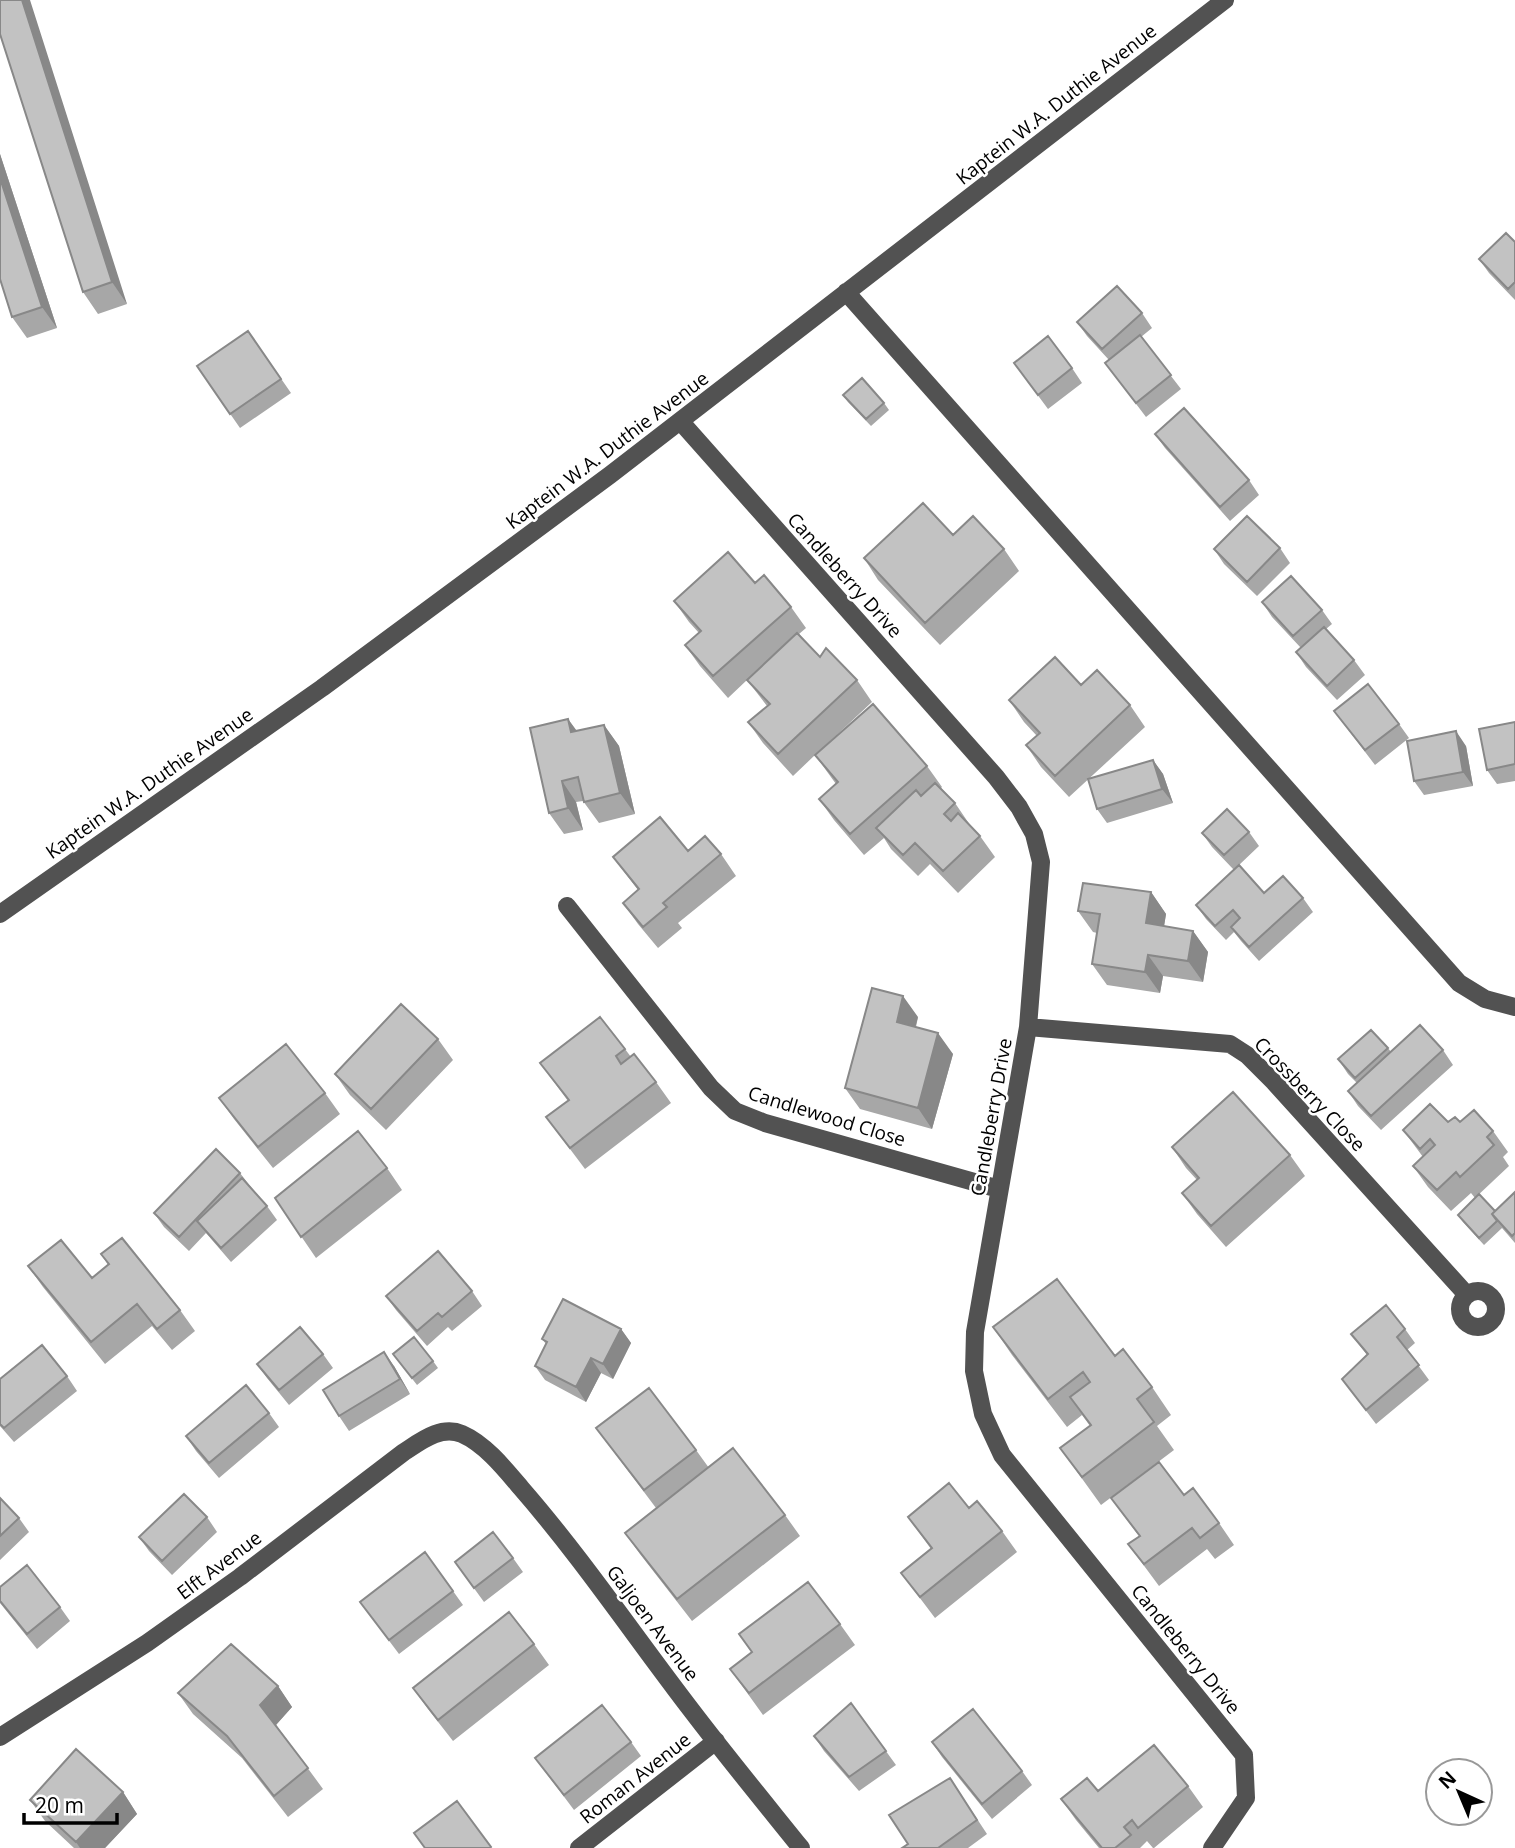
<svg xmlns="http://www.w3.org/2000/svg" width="1515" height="1848" viewBox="0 0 1515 1848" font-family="'Open Sans',sans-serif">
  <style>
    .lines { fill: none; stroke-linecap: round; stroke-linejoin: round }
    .minor { stroke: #525252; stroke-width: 18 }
    .wall { fill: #a7a7a7 }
    .shaded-wall { fill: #888 }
    .building { fill: #c2c2c2; stroke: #888; stroke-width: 2 }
    .labels { text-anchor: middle; stroke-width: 5; stroke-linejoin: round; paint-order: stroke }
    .street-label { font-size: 19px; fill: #000; stroke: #fff }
  </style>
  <rect width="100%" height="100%" fill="#fff"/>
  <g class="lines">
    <path class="minor" d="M846,292L1459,983L1485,999L1515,1007
      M681,422L996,777L1019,807L1034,834L1041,862L1028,1027L975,1332L974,1371L983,1414L1002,1455L1244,1755L1246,1798L1212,1848
      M567,906L711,1088L735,1111L765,1123L999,1189
      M0,914L322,688L610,475L1225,0
      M1028,1027L1230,1044L1247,1055L1274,1082L1467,1295
      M1460 1309a18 18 0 1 1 36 0a18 18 0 1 1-36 0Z
      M0,1737L147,1643L240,1577L404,1452C421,1441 441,1425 462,1434C485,1444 505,1469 521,1488C582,1558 635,1637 692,1711C727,1757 764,1802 801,1848
      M579,1848L716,1741"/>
  </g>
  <path class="wall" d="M0,34L127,304L98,314L83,292Z
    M0,154L57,328L27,338L12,317L0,279Z
    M1515,242V300L1489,273L1479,259Z
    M1142,313L1152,328L1141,337L1181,389L1146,417L1105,363L1109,360L1087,336L1077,322Z
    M248,331L291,393L240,428L197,366Z
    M1014,363L1072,368L1082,383L1048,409Z
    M843,395L884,403L889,410L871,426L848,402Z
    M1155,434L1249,480L1259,495L1230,521L1165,448Z
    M953,535L1004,549L1019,571L940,645L878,580L864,558Z
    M1280,548L1290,563L1257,596L1224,564L1214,549Z
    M755,583L791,607L806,628L799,634L820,657L857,680L872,702L827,744L927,766L942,787L941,788L955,803L970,825L980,836L995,857L958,893L930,864L918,876L891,849L884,838L864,855L834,820L819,799L836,784L815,755L793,776L763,743L748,722L767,706L747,680L728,698L700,666L685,645L699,633L689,622L674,601Z
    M1262,602L1322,610L1332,624L1326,629L1354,660L1365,675L1337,700L1306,667L1296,652L1301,648L1272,617Z
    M1081,685L1130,705L1145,727L1069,797L1041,767L1026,745L1037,736L1024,722L1009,700Z
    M1334,711L1399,724L1409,738L1375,765Z
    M568,719L577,731L604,725L619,746L635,814L599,823L583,801L576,802L583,830L564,834L549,813Z
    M1515,722V781L1497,784L1487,770Z
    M1466,746L1473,786L1424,795L1414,781Z
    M1153,760L1163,774L1173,803L1107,823L1097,809Z
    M1249,832L1259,846L1238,866L1264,893L1303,898L1313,912L1259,961L1241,941L1234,932L1226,940L1206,919L1196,905L1234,870L1212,847L1202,833Z
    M688,851L721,854L736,876L678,923L682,928L658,948L638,924L623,903L638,890L613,857Z
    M1151,892L1166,914L1164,926L1193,931L1208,952L1203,982L1163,976L1160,993L1107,985L1092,964L1097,933L1093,932L1078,911Z
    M918,1017L916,1027L953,1054L932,1129L860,1109L845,1088Z
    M438,1039L453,1060L386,1130L350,1095L335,1074Z
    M1388,1048L1391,1052L1443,1050L1453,1065L1381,1130L1358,1106L1348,1091L1357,1083L1348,1074L1338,1059Z
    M625,1049L631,1057L656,1082L671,1103L585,1169L546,1117L568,1101L540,1063Z
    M325,1093L340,1114L273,1168L234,1119L219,1098Z
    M1448,1122H1460L1493,1131L1508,1152L1503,1157L1509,1166L1475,1198L1471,1193L1451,1211L1428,1187L1413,1166L1423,1157L1403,1130Z
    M1172,1147L1290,1155L1305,1176L1226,1247L1197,1214L1182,1193L1197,1180L1186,1168Z
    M387,1168L402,1190L316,1258L275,1198Z
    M240,1173L250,1186L267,1206L277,1220L231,1262L206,1233L189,1251L164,1227L154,1213Z
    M1515,1192V1243L1502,1228L1484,1245L1463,1222L1458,1215L1495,1211Z
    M101,1254L180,1310L195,1331L172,1350L152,1326L105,1364L43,1287L28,1266L92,1278L108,1265Z
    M472,1291L482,1306L452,1331L448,1327L427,1346L396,1310L386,1296Z
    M993,1327L1115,1356L1152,1387L1171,1415L1157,1426L1174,1450L1101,1505L1060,1448L1090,1426L1082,1415L1067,1427L1012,1355Z
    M621,1329L631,1343L613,1379L601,1373L586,1402L545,1380L535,1366L546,1344L542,1339Z
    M1405,1329L1415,1343L1407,1350L1429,1380L1376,1424L1342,1379L1367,1355L1351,1334Z
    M323,1354L333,1368L289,1405L267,1378L257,1364Z
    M393,1354L433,1361L438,1368L417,1385Z
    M394,1366L410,1394L349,1431L339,1416Z
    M67,1376L77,1391L14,1442L0,1426V1379Z
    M269,1413L279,1427L219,1478L196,1451L186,1436Z
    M596,1428L696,1450L709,1468L785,1515L800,1536L692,1621L640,1554L625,1533L656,1508Z
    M1184,1495L1219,1523L1234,1545L1215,1559L1207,1549L1159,1586L1128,1544L1139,1536L1111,1498Z
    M0,1498L19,1518L29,1532L0,1560Z
    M969,1508L1002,1531L1017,1552L935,1618L901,1573L931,1549L908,1517Z
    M207,1517L217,1532L172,1575L149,1551L139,1537Z
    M513,1558L523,1572L484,1602L455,1562Z
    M0,1587L60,1607L70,1621L37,1649L0,1603Z
    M453,1591L463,1605L399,1654L360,1602Z
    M840,1624L855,1645L763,1715L730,1669L752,1653L739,1634Z
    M534,1644L549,1665L453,1741L428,1709L413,1688Z
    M278,1686L292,1707L276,1725L323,1789L288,1817L242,1758L193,1714L178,1693Z
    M851,1703L896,1765L859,1791L824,1751L814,1736Z
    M631,1742L641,1756L574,1810L535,1758Z
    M932,1742L1022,1771L1032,1785L992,1819L942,1757Z
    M950,1778L987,1834L968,1848H902L908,1844Z
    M1188,1786L1203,1807L1154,1848H1153L1147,1841L1140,1848H1099L1076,1820L1061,1799L1098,1791Z
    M123,1792L137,1814L105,1848H74L45,1821L30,1800Z"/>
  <path class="shaded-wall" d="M22,0H30L127,304L112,282Z
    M0,154L57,328L42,307L0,178Z
    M568,719L583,740L571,732Z
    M604,725L619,746L635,814L620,793Z
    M1456,731L1466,746L1473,786L1463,772Z
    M1153,760L1163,774L1173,803L1162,789Z
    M562,781L576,802L583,830L568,808Z
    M1151,892L1166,914L1161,945L1146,923Z
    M1193,931L1208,952L1203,982L1188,961Z
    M1148,955L1163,976L1160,993L1145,972Z
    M903,996L918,1017L911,1043L897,1022Z
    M938,1033L953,1054L932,1129L918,1108Z
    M621,1329L631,1343L613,1379L603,1364Z
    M384,1352L394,1366L410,1394L400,1379Z
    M591,1358L601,1373L586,1402L576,1387Z
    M278,1686L292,1707L275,1726L260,1705Z
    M123,1792L137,1814L105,1848H80L76,1842Z"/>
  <path class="building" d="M0,0H22L112,282L83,292L0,34Z
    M0,178L42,307L12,317L0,279Z
    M1506,233L1515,242V282L1508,289L1479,259Z
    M1117,286L1142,313L1102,349L1077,322Z
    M248,331L281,379L230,414L197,366Z
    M1140,335L1171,375L1136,403L1105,363Z
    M1048,336L1072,368L1038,395L1014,363Z
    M862,378L884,403L866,419L843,395Z
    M1184,408L1249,480L1220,507L1155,434Z
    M923,503L953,535L973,516L1004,549L925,623L864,558Z
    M1247,516L1280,548L1247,582L1214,549Z
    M728,552L755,583L764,575L791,607L713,676L685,645L701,631L674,601Z
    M1291,576L1322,610L1293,636L1262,602Z
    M1324,627L1354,660L1327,686L1296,652Z
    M797,633L820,657L826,648L857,680L778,754L748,722L770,704L747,680Z
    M1055,657L1081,685L1097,670L1130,705L1055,776L1026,745L1040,733L1009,700Z
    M1368,684L1399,724L1365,750L1334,711Z
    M873,704L927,766L850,834L819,799L838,782L815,755Z
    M568,719L571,732L604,725L620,793L584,802L578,777L562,781L568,808L549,813L530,728Z
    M1515,722V764L1487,770L1479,729Z
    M1456,731L1463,772L1414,781L1407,741Z
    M1153,760L1162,789L1097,809L1088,779Z
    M935,783L955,803L944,814L951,821L958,813L980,836L943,871L915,843L903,855L876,828L916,790L921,796Z
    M1227,809L1249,832L1224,855L1202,833Z
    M660,817L688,851L705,836L721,854L663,903L667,907L643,927L623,903L639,889L613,857Z
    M1239,865L1264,893L1283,876L1303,898L1249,947L1231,927L1240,918L1233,910L1215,926L1196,905Z
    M1083,883L1151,892L1146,923L1193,931L1188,961L1148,955L1145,972L1092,964L1100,914L1078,911Z
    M872,988L903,996L897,1022L938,1033L918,1108L845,1088Z
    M401,1004L438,1039L371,1109L335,1074Z
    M600,1017L625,1049L616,1056L621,1064L634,1054L656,1082L570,1148L546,1117L569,1100L540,1063Z
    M1420,1025L1443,1050L1371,1116L1348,1091Z
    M1371,1030L1388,1048L1355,1078L1338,1059Z
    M286,1044L325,1093L258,1147L219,1098Z
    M1233,1092L1290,1155L1211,1226L1182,1193L1199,1178L1172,1147Z
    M1430,1104L1448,1122L1455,1117L1460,1122L1474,1110L1493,1131L1487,1137L1494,1145L1460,1177L1456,1172L1437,1190L1413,1166L1435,1145L1430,1139L1420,1149L1403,1130Z
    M358,1131L387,1168L301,1237L275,1198Z
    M216,1149L240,1173L179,1237L154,1213Z
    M242,1178L267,1206L221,1248L197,1221Z
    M1515,1192V1233L1512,1236L1492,1214Z
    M1479,1194L1495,1211L1492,1214L1497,1221L1479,1238L1458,1215Z
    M122,1238L180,1310L157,1329L137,1304L91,1342L28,1266L61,1240L92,1278L109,1264L101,1254Z
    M438,1251L472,1291L442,1317L438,1313L417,1331L386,1296Z
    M1057,1279L1115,1356L1123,1349L1152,1387L1137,1399L1154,1422L1082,1477L1060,1448L1091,1425L1070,1397L1090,1382L1083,1372L1048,1399L993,1327Z
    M563,1299L621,1329L603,1364L591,1358L576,1387L535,1366L547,1342L542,1339Z
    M1386,1305L1405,1329L1397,1337L1419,1365L1366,1410L1342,1379L1368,1354L1351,1334Z
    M300,1327L323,1354L279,1390L257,1364Z
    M414,1337L433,1361L412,1378L393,1354Z
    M42,1345L67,1376L4,1428L0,1424V1379Z
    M384,1352L400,1379L339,1416L323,1390Z
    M246,1385L269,1413L209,1463L186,1436Z
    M649,1388L696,1450L644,1490L596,1428Z
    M733,1448L785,1515L677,1599L625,1533Z
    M1159,1462L1184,1495L1193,1488L1219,1523L1200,1538L1192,1528L1144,1564L1128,1544L1140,1536L1111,1498Z
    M949,1483L969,1508L977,1501L1002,1531L920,1597L901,1573L932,1548L908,1517Z
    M184,1494L207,1517L162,1561L139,1537Z
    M0,1498L19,1518L0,1536Z
    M493,1532L513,1558L474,1588L455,1562Z
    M425,1552L453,1591L389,1640L360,1602Z
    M27,1565L60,1607L27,1634L0,1601V1587Z
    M808,1582L840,1624L749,1693L730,1669L752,1652L739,1634Z
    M509,1612L534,1644L438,1720L413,1688Z
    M231,1644L278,1686L260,1705L308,1768L274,1796L227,1736L178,1693Z
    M851,1703L886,1751L849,1777L814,1736Z
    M602,1705L631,1742L564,1795L535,1758Z
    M973,1709L1022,1771L982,1804L932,1742Z
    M1154,1745L1188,1786L1138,1828L1132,1820L1124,1827L1131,1835L1115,1848H1102L1061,1799L1087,1778L1098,1791Z
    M76,1749L123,1792L76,1842L30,1800Z
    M950,1778L977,1820L938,1848H902L908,1844L889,1815Z
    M457,1801L491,1847L490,1848H425L414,1833Z"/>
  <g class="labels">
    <g class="street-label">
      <text transform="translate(1056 104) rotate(-38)" y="7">Kaptein W.A. Duthie Avenue</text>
      <text transform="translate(607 450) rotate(-37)" y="7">Kaptein W.A. Duthie Avenue</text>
      <text transform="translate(845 575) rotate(48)" y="7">Candleberry Drive</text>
      <text transform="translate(149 783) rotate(-35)" y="7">Kaptein W.A. Duthie Avenue</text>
      <text transform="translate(1310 1094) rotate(46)" y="7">Crossberry Close</text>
      <text transform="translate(827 1116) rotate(17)" y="7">Candlewood Close</text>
      <text transform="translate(991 1117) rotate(-80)" y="7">Candleberry Drive</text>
      <text transform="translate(219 1565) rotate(-37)" y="7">Elft Avenue</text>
      <text transform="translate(653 1623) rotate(53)" y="7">Galjoen Avenue</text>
      <text transform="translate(1186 1649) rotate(51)" y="7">Candleberry Drive</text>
      <text transform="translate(635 1778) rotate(-38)" y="7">Roman Avenue</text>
    </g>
  </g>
  <g transform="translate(1459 1792) rotate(316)"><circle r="33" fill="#ffffff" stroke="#999999" stroke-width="2"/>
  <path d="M0-5L12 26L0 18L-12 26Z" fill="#000000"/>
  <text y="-10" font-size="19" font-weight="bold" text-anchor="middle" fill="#000000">N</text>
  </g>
  <path d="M24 1813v10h93v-10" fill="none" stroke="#000000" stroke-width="3.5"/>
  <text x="35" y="1813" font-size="21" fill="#000000" stroke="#ffffff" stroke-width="5" paint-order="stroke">20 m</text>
</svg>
